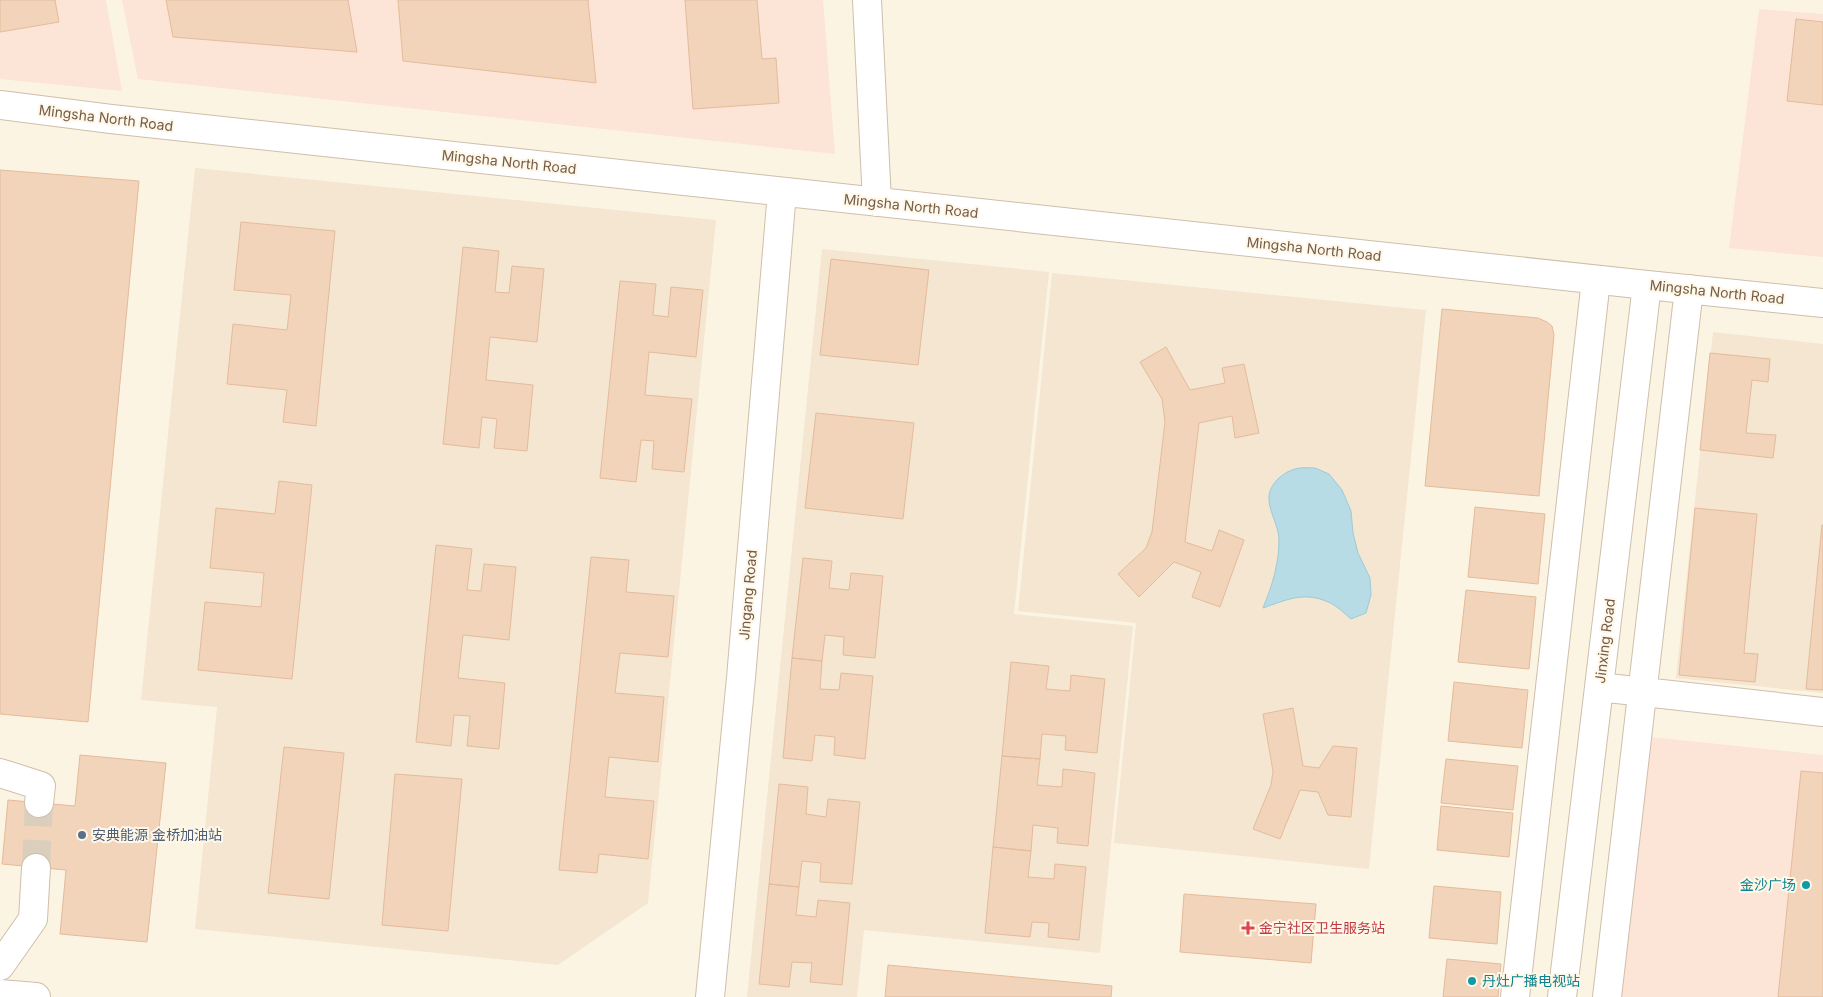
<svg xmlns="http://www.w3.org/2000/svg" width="1823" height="997" viewBox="0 0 1823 997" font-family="Inter,'Noto Sans SC',sans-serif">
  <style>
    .residential { fill: #f4e6d1 }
    .commercial { fill: #fce4d6 }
    .water { fill: #b7dce5; stroke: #9dcad7 }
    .building { fill: #f1d4ba; stroke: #e4bb9b }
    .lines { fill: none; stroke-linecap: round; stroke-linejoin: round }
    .minor-tunnel { stroke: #dacebc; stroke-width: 28; stroke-dasharray: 28 14; stroke-linecap: butt }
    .minor-casing { stroke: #cfbeac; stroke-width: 30 }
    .minor { stroke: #fff; stroke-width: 28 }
    .service-dot { fill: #5c6f8a; stroke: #fff8e8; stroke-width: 2 }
    .culture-dot { fill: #0f9aa8; stroke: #fff8e8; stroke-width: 2 }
    .health-dot { fill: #e0444e; stroke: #fff8e8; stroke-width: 2 }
    .labels { text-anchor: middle; stroke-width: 4; stroke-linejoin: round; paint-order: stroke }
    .street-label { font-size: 14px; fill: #745b49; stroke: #fff8e8 }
    .service-label { font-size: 14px; fill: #4e5e75; stroke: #fff8e8; text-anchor: start }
    .culture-label { font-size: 14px; fill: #0d838f; stroke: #fff8e8; text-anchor: end }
    .health-label { font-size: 14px; fill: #be3a42; stroke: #fff8e8; text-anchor: start }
  </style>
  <rect width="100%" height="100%" fill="#fcf4e2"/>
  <path class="residential" d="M195,168L716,220L648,903L558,965L195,929L217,707L141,700Z
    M822,249L1049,272L1014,614L1133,626L1100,953L864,930L857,997H747Z
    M1052,273L1426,310L1369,869L1114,843L1136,623L1018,611Z
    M1713,332L1823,344V693L1676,678Z"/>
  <path class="commercial" d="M0,0H106L122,91L0,79Z
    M122,0H823L835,154L138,79Z
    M1759,9L1823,14V257L1729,248Z
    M1641,736L1823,755V997H1613Z"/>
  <path class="water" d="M1315,468L1329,474L1342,490L1351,511L1353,533L1358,553L1370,578L1371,595L1366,613L1351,619C1344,613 1336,605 1328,602C1304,591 1286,600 1263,608C1272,586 1279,564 1279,540C1279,526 1269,512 1269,499C1268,485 1283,472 1295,469C1301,467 1309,468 1315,468Z"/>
  <path class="building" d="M0,0H55L59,22L0,32Z
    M166,0H348L357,52L173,37Z
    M398,0H588L596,83L403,61Z
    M685,0H757L762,59L776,58L779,103L693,109Z
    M1796,19L1823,22V105L1787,101Z
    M0,170L139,181L88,722L0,714Z
    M241,222L335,231L316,426L283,422L287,390L227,384L233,324L287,330L291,295L234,290Z
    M463,247L499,251L495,292L509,293L512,266L544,269L537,342L490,337L486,380L533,385L527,451L494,448L497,419L482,417L479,448L443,444Z
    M831,259L929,270L918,365L820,355Z
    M620,281L656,284L653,315L668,317L671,287L703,290L696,357L649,352L645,395L692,399L684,472L652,469L654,441L641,440L636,482L600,478Z
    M1442,309L1538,318L1547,322L1552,326L1554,335L1539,496L1425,486Z
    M1166,347L1190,390L1225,383L1222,368L1244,364L1259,433L1235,438L1232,416L1199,423L1185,542L1212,551L1219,530L1244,540L1220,607L1192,597L1201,572L1174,562L1139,597L1118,574L1146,548L1152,532L1165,422L1162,399L1140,362Z
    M1710,353L1770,359L1768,382L1752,380L1746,433L1776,435L1773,458L1700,450Z
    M816,413L914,423L903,519L805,508Z
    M279,481L312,485L292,679L198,670L205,602L261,607L264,573L210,568L216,508L275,514Z
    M1475,507L1545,514L1538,584L1468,577Z
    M1695,508L1757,514L1744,653L1758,654L1755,682L1679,675Z
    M1822,525H1823V690L1806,689Z
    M436,545L472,549L467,590L481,591L484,564L516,567L509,640L463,635L458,678L505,683L499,749L467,746L470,716L454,715L451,746L416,742Z
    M591,557L629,560L626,592L674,596L668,657L620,653L615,693L664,697L658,762L609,757L605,797L654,801L648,859L599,854L597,873L559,870Z
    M803,558L832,561L829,588L849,590L851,573L883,576L875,658L843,655L844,637L825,635L822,661L792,658Z
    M1466,590L1536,597L1529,669L1458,662Z
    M792,658L822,661L820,689L839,690L841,673L873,676L865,759L834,755L835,737L815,735L812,761L783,758Z
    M1011,662L1049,666L1046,689L1070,691L1071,675L1105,679L1097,753L1065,750L1066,736L1042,734L1040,759L1002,756Z
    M1454,682L1528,690L1522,748L1448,741Z
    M1293,708L1303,766L1319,768L1333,746L1357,748L1351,817L1328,815L1318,792L1300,790L1280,839L1253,829L1271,785L1273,771L1263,714Z
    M284,747L344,753L329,899L268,893Z
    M80,755L166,763L147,942L60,934L66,870L2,864L8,800L75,806Z
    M1002,756L1040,759L1037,785L1062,787L1063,769L1095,773L1088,846L1057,843L1058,828L1033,825L1031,851L993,847Z
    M1446,759L1518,766L1513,810L1441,803Z
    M1801,771L1823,773V997H1778Z
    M395,774L462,779L448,931L382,925Z
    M779,784L808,787L806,814L826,817L828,799L860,802L852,884L820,882L821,863L802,861L799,887L769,884Z
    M1441,806L1513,813L1509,857L1437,850Z
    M993,847L1031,851L1028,877L1054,879L1055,864L1086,867L1079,940L1048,937L1049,923L1032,922L1030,937L985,933Z
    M769,884L799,887L796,915L816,917L818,900L850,903L842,985L810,982L812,963L792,962L789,987L759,984Z
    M1434,886L1501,892L1497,944L1429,938Z
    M1184,894L1316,904L1311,963L1180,952Z
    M1447,959L1501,964L1498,997H1443Z
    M888,965L1112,986L1111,997H885Z"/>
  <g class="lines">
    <path class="minor-tunnel" d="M36,868L39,803"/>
    <g class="minor-casing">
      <path id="minor" d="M867,0L877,202
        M0,105L111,119L1647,285L1823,303
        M1599,687L1823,712
        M0,773L41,786L39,803
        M0,966L33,919L36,868
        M0,994L36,997
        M710,997L741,678L782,192
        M1515,997L1596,280
        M1562,997L1647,285
        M1607,997L1689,289"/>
    </g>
    <use href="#minor" class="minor"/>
  </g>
  <circle class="service-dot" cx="82" cy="835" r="5"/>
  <g class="culture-dot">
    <circle cx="1806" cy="885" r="5"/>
    <circle cx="1472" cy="981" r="5"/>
  </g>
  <path class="health-dot" d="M1245.5 920.5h5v5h5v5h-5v5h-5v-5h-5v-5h5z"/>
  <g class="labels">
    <g class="street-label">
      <text transform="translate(106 118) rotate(7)" y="5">Mingsha North Road</text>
      <text transform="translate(509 162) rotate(6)" y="5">Mingsha North Road</text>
      <text transform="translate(911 206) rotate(6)" y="5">Mingsha North Road</text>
      <text transform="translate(1314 249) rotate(6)" y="5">Mingsha North Road</text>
      <text transform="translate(1717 292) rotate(6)" y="5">Mingsha North Road</text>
      <text transform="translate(748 595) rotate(-85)" y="5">Jingang Road</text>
      <text transform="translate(1605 641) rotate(-83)" y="5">Jinxing Road</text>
    </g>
    <g class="service-label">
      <text x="92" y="840">安典能源 金桥加油站</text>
    </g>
    <g class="culture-label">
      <text x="1796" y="890">金沙广场</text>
      <text x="1482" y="986" text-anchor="start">丹灶广播电视站</text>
    </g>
    <g class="health-label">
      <text x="1259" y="933">金宁社区卫生服务站</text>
    </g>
  </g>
</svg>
